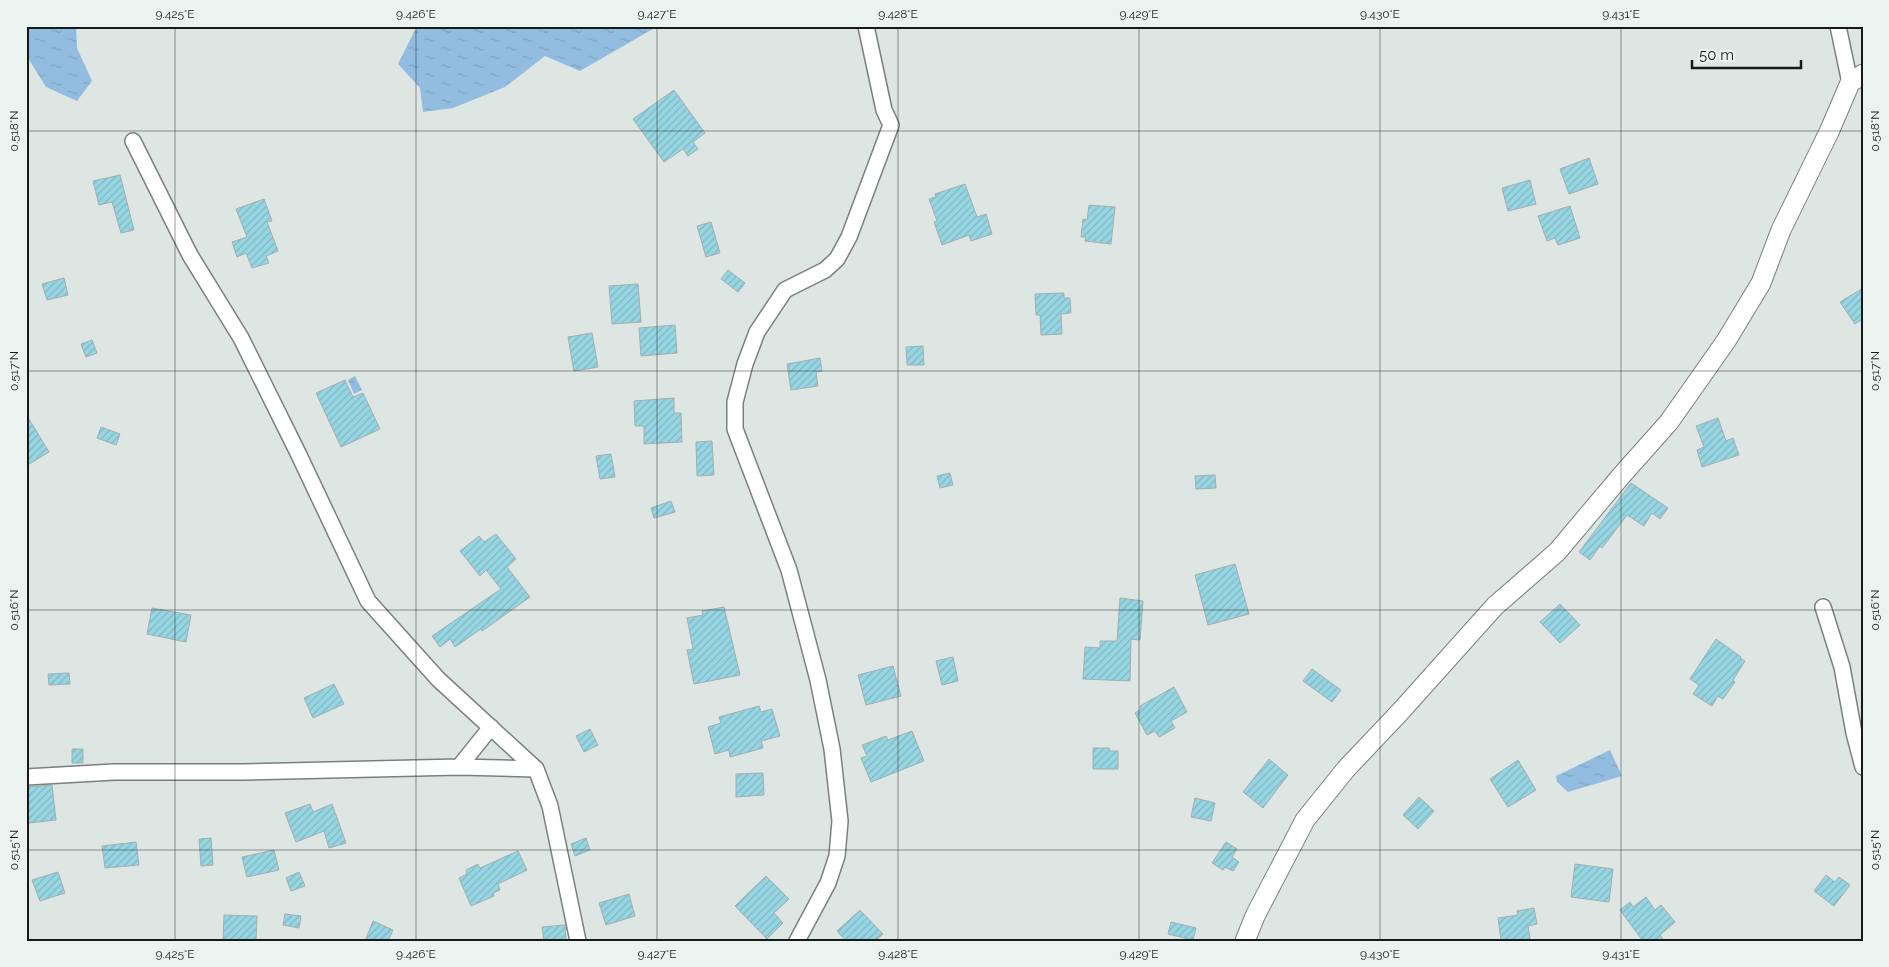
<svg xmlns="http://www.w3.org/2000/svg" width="1889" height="967" viewBox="0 0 1889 967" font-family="Raleway,sans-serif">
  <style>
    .water { fill: url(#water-ripples) }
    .building { fill: url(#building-hatch); stroke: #a5adaf }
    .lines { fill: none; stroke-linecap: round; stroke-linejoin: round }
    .minor-casing { stroke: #79817f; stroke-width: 18 }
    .tertiary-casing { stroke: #79817f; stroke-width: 21 }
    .minor { stroke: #fff; stroke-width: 15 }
    .tertiary { stroke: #fff; stroke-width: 19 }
    .ticks { fill: none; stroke: #171a19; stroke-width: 1; stroke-opacity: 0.45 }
    .neatline { fill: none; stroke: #171a19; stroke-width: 2 }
    .ticks-label { font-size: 12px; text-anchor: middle; fill: #171a19 }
  </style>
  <defs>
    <pattern id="water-ripples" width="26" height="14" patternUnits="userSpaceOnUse" patternTransform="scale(1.25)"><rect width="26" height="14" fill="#93bde0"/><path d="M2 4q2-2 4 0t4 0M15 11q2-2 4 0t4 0" fill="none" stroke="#7ea2c0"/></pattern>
    <pattern id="building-hatch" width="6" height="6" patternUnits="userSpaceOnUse" patternTransform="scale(1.25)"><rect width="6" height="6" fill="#96d6e3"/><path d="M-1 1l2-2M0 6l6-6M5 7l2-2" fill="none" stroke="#81b7c2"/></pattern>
  </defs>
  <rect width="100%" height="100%" fill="#dee6e4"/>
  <path class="water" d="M26,26H76L77,48L92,81L77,101L46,87L26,55Z
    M417,26H658L580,71L545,56L505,87L453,108L423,112L420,88L398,64Z
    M355,376L362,390L354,394L348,380Z
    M1610,750L1622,776L1568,792L1557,782L1556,776Z"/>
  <path class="building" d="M674,90L705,133L693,142L698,149L688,156L683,149L664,162L633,119Z
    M1589,158L1598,184L1569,194L1560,169Z
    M120,175L134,230L121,233L112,202L99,205L93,181Z
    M1530,180L1536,204L1508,211L1502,188Z
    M965,184L977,217L986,214L992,234L971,241L969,235L942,245L934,222L937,221L929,199L936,197L935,194Z
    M264,199L272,221L267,222L278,251L266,256L269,263L252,268L246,253L237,257L232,242L247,237L236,209Z
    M1089,205L1115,207L1111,244L1085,241L1086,237H1081L1083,219L1087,220Z
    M1570,206L1580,238L1558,245L1555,238L1547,241L1538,216Z
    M711,222L720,253L706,257L697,226Z
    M728,270L745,283L738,292L721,279Z
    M64,278L68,295L47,300L42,284Z
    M638,284L641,322L612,324L609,286Z
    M1863,288V319L1855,324L1840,302Z
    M1064,293V298H1070L1071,313L1061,314L1062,334L1041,335L1040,315H1036L1035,294Z
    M675,325L677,353L641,356L639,328Z
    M592,333L598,367L574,371L568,337Z
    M92,340L97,353L86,357L81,344Z
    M923,346L924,365H907L906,347Z
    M820,358L822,371L816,372L818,386L791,390L787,364Z
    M345,380L353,397L363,393L380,429L341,447L316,393Z
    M674,398V413H681L682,442L644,444V426H635L634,401Z
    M26,414L49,452L26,466Z
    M1718,418L1726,441L1733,438L1739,455L1702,467L1697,450L1704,447L1696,426Z
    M101,427L120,434L116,445L97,438Z
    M712,441L714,475L697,476L696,442Z
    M611,454L615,477L600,479L596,456Z
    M950,473L953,485L940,488L937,476Z
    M1215,475L1216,488L1196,489L1195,476Z
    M1631,483L1668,508L1660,519L1652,513L1644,526L1627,515L1602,548L1600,546L1590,560L1579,552Z
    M671,501L675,512L654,518L651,508Z
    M496,534L516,559L507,567L530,597L482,631L481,629L455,647L450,639L440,647L432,636L501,589L486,570L480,576L460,551L479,536L484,542Z
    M1235,564L1249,614L1208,625L1195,575Z
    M1120,598L1143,601L1140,640L1131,639L1130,681L1083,679L1085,647L1100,648V641H1117Z
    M1560,604L1580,625L1560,643L1540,622Z
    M724,607L740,675L694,684L687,650L693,649L687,618L703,615L702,611Z
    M152,608L191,615L186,642L147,634Z
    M1716,639L1741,657L1740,658L1745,661L1733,680L1735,682L1723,699L1718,696L1712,706L1693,694L1699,685L1690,679Z
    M953,657L958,681L942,685L936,661Z
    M893,666L901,696L866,705L858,675Z
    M1312,669L1341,690L1332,702L1303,681Z
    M69,673L70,684L49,685L48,674Z
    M334,684L344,704L313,718L304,698Z
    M1174,687L1187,712L1171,721L1175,728L1159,737L1155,731L1147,735L1135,713L1141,709L1140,706Z
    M759,706L761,712L772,709L780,736L761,741L763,748L730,757L729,750L715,754L708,727L721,723L719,717Z
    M590,729L598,745L584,752L576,736Z
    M912,731L924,761L871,782L861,758L867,756L862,745L886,736L888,740Z
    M1093,748H1109L1110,751H1118V769H1093Z
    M72,749H83V763H72Z
    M1269,759L1288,775L1263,808L1243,792Z
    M1518,760L1536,790L1508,807L1490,779Z
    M763,773L764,795L736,797V774Z
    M52,785L56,820L29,823L28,819L26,820V787Z
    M1419,797L1434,811L1418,829L1403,815Z
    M1195,798L1215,803L1211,821L1191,817Z
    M310,804L313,812L332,804L346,843L329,848L324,831L296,842L285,813Z
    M211,838L213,865L201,866L199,839Z
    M586,838L590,850L575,856L571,844Z
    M136,842L139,865L105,868L102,846Z
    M1226,842L1237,849L1232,857L1239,862L1233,871L1225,867L1223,870L1212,863Z
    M274,850L279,870L247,877L242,857Z
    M518,851L527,870L498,884L500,890L493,893L494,896L471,906L459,878L467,874L466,870L478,864L480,868Z
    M1575,864L1613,869L1609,902L1571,897Z
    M58,872L65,893L40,901L32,880Z
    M299,872L305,886L291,891L286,878Z
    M1826,875L1835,882L1839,877L1850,885L1834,906L1814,891Z
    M766,876L789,899L774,913L783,923L767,939L735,906Z
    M629,894L635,916L606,925L599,903Z
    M1646,897L1655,910L1661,905L1675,922L1660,935L1664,941H1643L1620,910L1630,902L1633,907Z
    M1534,908L1537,924L1528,926L1530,939L1501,941L1498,918L1518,915L1517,911Z
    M860,910L883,934L875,941H846L837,931Z
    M285,914L301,916L299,928L283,925Z
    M224,915L257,916L256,941H223Z
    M373,921L393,930L388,941H365Z
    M1171,922L1196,928L1193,940L1168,934Z
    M565,925L566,941H544L542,927Z"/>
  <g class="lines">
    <g class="minor-casing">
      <path id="minor" d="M1838,26L1850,83
        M133,141L190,255L241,338L298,453L368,601L438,679L536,769L550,806L578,941
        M1823,607L1842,667L1854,733L1863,767
        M459,767L491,727
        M26,777L114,772H243L459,767L536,769
        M797,941L828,883L837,856L840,821L832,749L818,680L789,570L735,429V402L745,364L757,332L785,290L825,270L837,259L849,237L891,125L884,110L866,26"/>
    </g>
    <g class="tertiary-casing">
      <path id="tertiary" d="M1245,941L1255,916L1305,820L1346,769L1400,712L1495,606L1557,552L1621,476L1669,422L1726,341L1761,283L1781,230L1829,132L1850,83L1863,74"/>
    </g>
    <use href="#minor" class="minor"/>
    <use href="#tertiary" class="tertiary"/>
  </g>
  <path class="ticks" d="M175,26V941M416,26V941M657,26V941M898,26V941M1139,26V941M1380,26V941M1621,26V941M1862,26V941M26,131H1863M26,371H1863M26,610H1863M26,850H1863"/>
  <rect width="1889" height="967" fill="none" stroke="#ebf3f1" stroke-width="55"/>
  <path d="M1692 60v8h109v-8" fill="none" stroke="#171a19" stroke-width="2.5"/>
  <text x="1699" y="60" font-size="15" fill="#171a19" stroke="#ebf3f1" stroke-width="4" paint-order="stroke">50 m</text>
  <rect x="28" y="28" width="1834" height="912" class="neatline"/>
  <g class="ticks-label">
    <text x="175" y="18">9.425°E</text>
    <text x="416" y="18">9.426°E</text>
    <text x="657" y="18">9.427°E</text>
    <text x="898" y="18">9.428°E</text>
    <text x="1139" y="18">9.429°E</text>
    <text x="1380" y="18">9.430°E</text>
    <text x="1621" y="18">9.431°E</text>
    <text transform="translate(14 131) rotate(-90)" y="4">0.518°N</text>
    <text transform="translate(1875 131) rotate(-90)" y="4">0.518°N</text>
    <text transform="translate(14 371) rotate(-90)" y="4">0.517°N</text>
    <text transform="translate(1875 371) rotate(-90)" y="4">0.517°N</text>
    <text transform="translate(14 610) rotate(-90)" y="4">0.516°N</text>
    <text transform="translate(1875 610) rotate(-90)" y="4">0.516°N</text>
    <text transform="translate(14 850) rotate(-90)" y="4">0.515°N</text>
    <text transform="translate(1875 850) rotate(-90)" y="4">0.515°N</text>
    <text x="175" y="958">9.425°E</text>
    <text x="416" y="958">9.426°E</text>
    <text x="657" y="958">9.427°E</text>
    <text x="898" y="958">9.428°E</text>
    <text x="1139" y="958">9.429°E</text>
    <text x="1380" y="958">9.430°E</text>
    <text x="1621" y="958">9.431°E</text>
  </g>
</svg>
